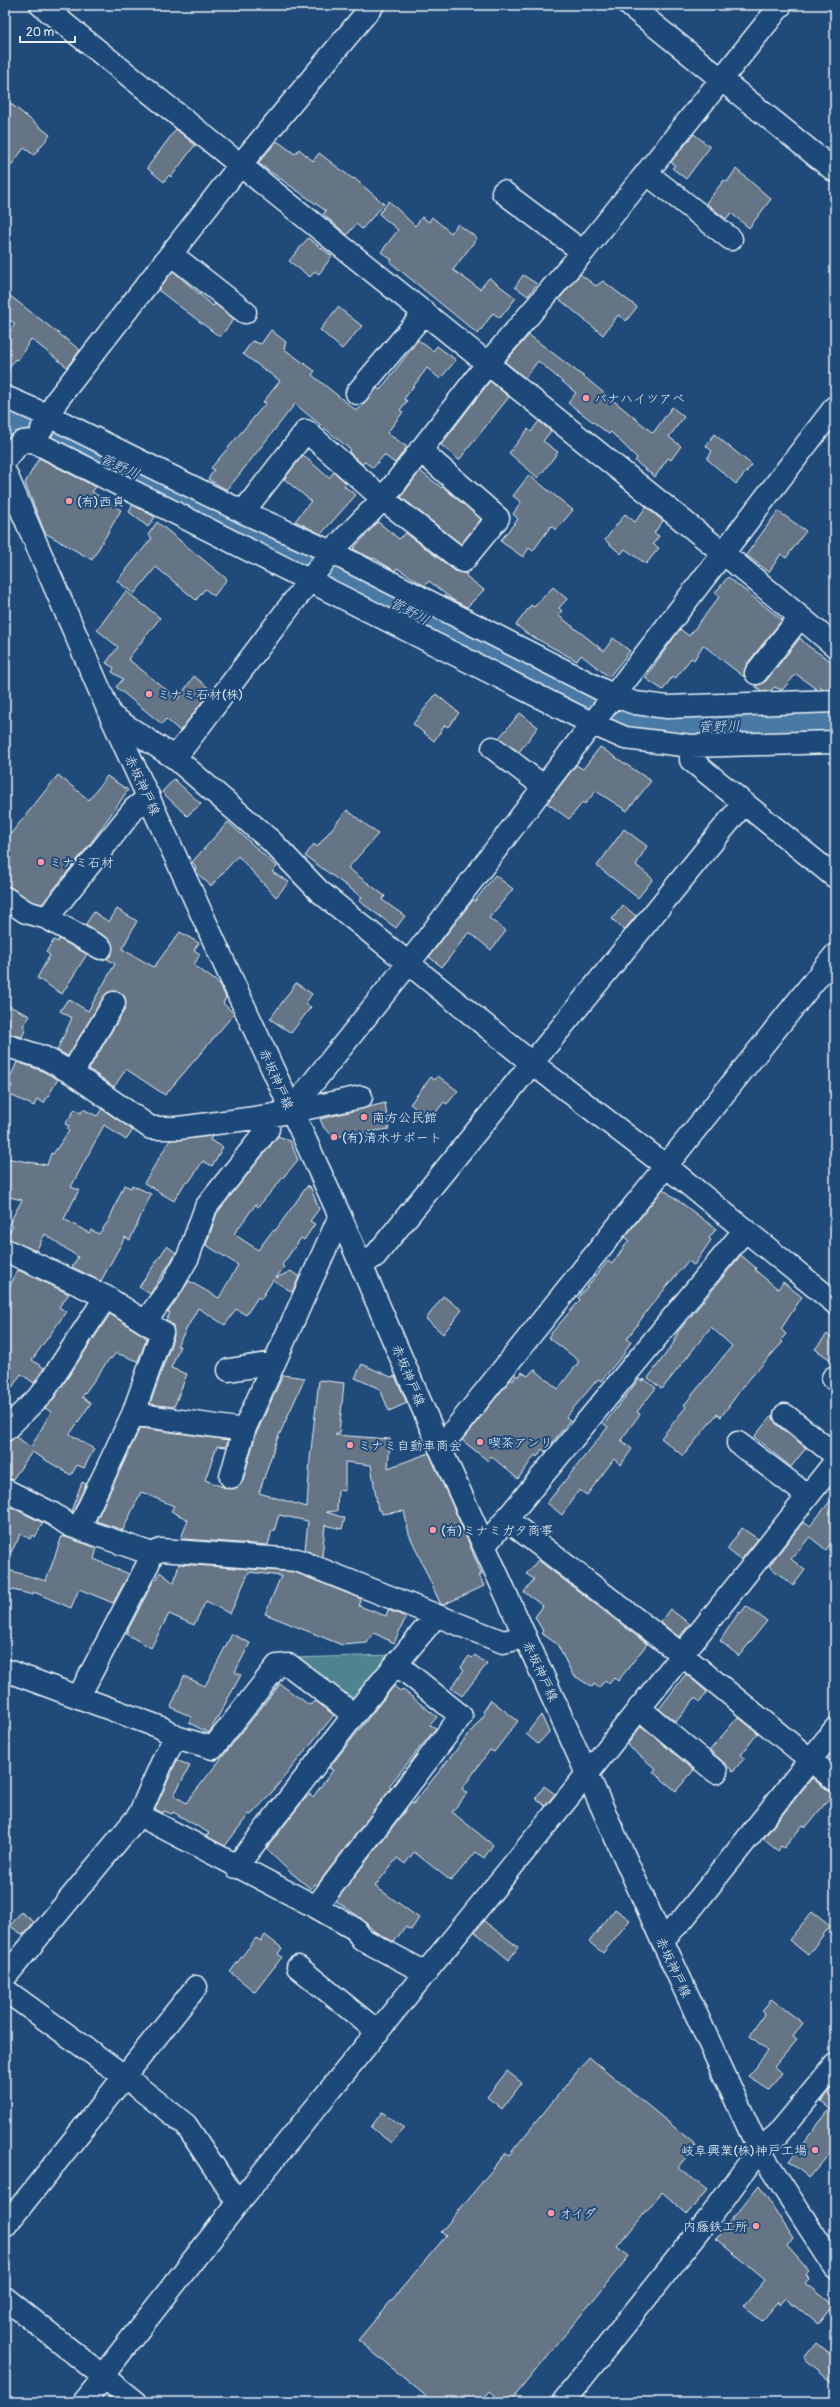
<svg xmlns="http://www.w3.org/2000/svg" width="840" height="2407" viewBox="0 0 840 2407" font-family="Pangolin,'Klee One',sans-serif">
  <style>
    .green { fill: #508390; stroke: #9cbac4 }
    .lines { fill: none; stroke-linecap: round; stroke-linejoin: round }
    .river { stroke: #487aa5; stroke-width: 33 }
    .building { fill: #657585; stroke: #e8f1f8 }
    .minor-casing { stroke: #e8f1f8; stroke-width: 25 }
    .major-casing { stroke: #e8f1f8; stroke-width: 25 }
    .minor { stroke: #1f4a7a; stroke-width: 22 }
    .major { stroke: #1f4a7a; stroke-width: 22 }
    .poi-dot { fill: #ff9aa2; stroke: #1f4a7a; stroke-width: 1.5 }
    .labels { text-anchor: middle; stroke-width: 4; stroke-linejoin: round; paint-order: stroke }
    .poi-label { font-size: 13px; fill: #e8f1f8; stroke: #1f4a7a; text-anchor: start }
    .street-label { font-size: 13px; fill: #e8f1f8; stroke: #1f4a7a }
    .water-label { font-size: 14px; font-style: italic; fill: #d0dfec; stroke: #1f4a7a }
  </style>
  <rect width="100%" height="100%" fill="#1f4a7a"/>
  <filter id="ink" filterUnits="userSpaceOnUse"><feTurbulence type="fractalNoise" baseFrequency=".025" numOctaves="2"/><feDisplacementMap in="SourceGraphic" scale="8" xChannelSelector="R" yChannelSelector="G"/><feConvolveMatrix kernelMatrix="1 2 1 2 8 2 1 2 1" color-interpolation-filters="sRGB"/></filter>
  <g filter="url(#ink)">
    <path class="green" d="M392,1655L357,1701L347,1699L293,1658Z"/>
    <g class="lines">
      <path class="river" d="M5,410L64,441L208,504L551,686L623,721L694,727L835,721"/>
    </g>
    <path class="building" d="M5,99L50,135L34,155L24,148L5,174Z
      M176,129L195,145L171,177L169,175L164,182L147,168Z
      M694,134L710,147L686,179L672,168L675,165L671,162Z
      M277,141L295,154L299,149L313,161L319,153L353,179L354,178L384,204L362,229L356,224L347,235L323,214L326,211L258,163Z
      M736,169L771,199L749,228L731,213L726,219L706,203L724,180L727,182Z
      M389,201L415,226L422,217L429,222L432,217L451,233L458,224L477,238L453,270L480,289L489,278L516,298L500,318L493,313L478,334L390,262L392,260L381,252L398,230L379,214Z
      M308,238L332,256L319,274L315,271L310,277L289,261Z
      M173,271L213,306L215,304L234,319L220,337L158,290Z
      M580,274L596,286L603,281L637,307L626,321L618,315L603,335L559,299Z
      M523,275L537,284L528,296L515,287Z
      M5,292L80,350L67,367L31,339L18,360L15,359L5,375V339L15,324L5,316Z
      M338,307L362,326L342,349L320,330Z
      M271,330L286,342L284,349L315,371L312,375L357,411L377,388L380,390L418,340L433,351L437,346L456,360L440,379L427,368L404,399L407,401L400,410L403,412L387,433L407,447L395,463L384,455L373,468L365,462L362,464L349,452L351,450L295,404L227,490L208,479L214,470L211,468L266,403L263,402L280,381L243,354L252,341L261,344Z
      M529,335L587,379L653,433L672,407L684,417L669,437L681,446L671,460L668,458L655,477L635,461L637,458L611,432L609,434L568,403L576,393L538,361L525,378L505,362Z
      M490,381L509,397L459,460L441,445Z
      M539,421L551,431L543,441L558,452L538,478L509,453L528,429L531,432Z
      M714,434L752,465L736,484L707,459L712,451L706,446Z
      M303,455L329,478L334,472L346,483L344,486L356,495L321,534L295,521L311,501L284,479Z
      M39,458L96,487L92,492L121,510L92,560L45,533L25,483Z
      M420,471L442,488L443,487L481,519L461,544L401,497Z
      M529,475L573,510L556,530L551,526L533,551L529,548L523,557L500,541L518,519L513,514L521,502L513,496Z
      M133,505L155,517L148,527L129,512Z
      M646,507L663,521L654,533L659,536L653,544L659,548L646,564L625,549L621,554L605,540L625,514L635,522Z
      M778,511L806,531L786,558L781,554L769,572L746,555Z
      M157,522L227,579L214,596L205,589L196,600L156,567L134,594L117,581L152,538L148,535Z
      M378,522L399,539L406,533L455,571L467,574L466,576L484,590L467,607L453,600L429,581L425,586L397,568L395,571L374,558L373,559L353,549Z
      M728,577L782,620L746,665L744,677L703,645L694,660L691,658L675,679L672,677L663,690L645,678L680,629L689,636L719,597L715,593Z
      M553,587L567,599L559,608L562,611L558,615L604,651L613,638L630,651L609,677L581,655L577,661L526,633L516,625L531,605L534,607Z
      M126,591L160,618L128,659L178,699L194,676L211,690L180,731L166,719L162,724L116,687L123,679L112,672L114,668L106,663L118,647L97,630Z
      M800,638L808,646L835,664V680L829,689H824L819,686L816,689L796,674L782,690L774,687L771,691H762L755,686L766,681Z
      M436,694L459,713L448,727L445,725L434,741L413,724Z
      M520,713L538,727L519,752L499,738Z
      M600,747L651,781L627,811L596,791L585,804L583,802L569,819L547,803L576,765L583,769Z
      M58,775L89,800L107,776L128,790L93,840L42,904L31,901L12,888L5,886V841Z
      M174,779L201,804L187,816L162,792Z
      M347,810L378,834L348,868L385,896L382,900L405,916L396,928L359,901L362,897L305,856L314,844L317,847Z
      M228,822L277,867L272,872L289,882L276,897L238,856L211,886L196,872L195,865L192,862Z
      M624,829L647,846L636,865L653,879L638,898L597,866Z
      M495,875L513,889L489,918L506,931L491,950L469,932L442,967L429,957L473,900L475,901Z
      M623,905L636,916L624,930L612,919Z
      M117,909L137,921L122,949L154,967L180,932L199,943L194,950L200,954L194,965L220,984L226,998L223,1003L234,1014L165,1095L126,1069L114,1087L89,1069L125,1009V997L120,992L114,991L104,996L68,1056L57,1050L72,1018L60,1011L68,999L88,1011L115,964L107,959L112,954L111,941L85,925L94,912L109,922Z
      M59,939L87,954L62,994L37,978L50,955L46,952L54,940L58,942Z
      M296,983L312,994L305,1004L311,1007L291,1033L270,1019Z
      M5,1004L30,1016L23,1026L26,1028L22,1037L5,1033Z
      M17,1062L40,1070L58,1079L44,1103L37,1099L34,1106L8,1094L12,1085L8,1083Z
      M438,1076L458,1091L447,1104L444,1102L430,1120L410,1104L431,1077L435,1080Z
      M385,1103L389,1129L334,1137L324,1128L320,1119Z
      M75,1109L81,1113L83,1109L97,1116L102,1109L133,1130L126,1140L104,1125L71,1187L79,1190L64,1219L89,1233L91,1230L99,1234L109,1220L124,1185L131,1188L132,1185L151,1194L130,1240L125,1237L101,1281L72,1267L78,1257L45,1234L36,1251L6,1238L13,1226L9,1224L22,1200L5,1196V1158L47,1165L51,1153L53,1154L69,1131L67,1129L69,1126L65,1124Z
      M212,1136L210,1140L223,1147L212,1166L203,1161L189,1182L186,1181L174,1201L144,1183L170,1140Z
      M278,1136L290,1141L298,1160L258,1207L256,1204L234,1234L258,1250L273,1230L275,1231L308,1185L309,1188L310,1186L319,1209L310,1221L315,1224L304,1240L301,1238L282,1265L284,1267L276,1278L291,1271L299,1277L292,1292L273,1280L261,1299L258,1297L246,1315L236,1309L225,1325L198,1308L177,1346H180L171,1368L187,1374L174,1407L150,1404L174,1336L173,1325L166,1320L170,1313L168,1312L189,1281L219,1298L238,1265L206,1245L217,1213Z
      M663,1189L716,1229L709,1238L711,1240L694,1265L688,1261L649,1308L627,1339L631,1341L623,1355L601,1381L598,1379L566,1417L570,1420L545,1452L542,1449L537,1457L535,1455L518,1479L491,1456L488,1461L462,1440L511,1379L513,1381L516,1375L519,1377L522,1372L528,1376L534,1369L558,1389L578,1363V1360L548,1337L580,1300L578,1298L608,1261L612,1264L629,1240L625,1237Z
      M167,1246L176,1253L150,1294L139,1287Z
      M741,1255L756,1268L755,1270L778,1289L783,1282L802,1297L781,1329L786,1334L781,1340L783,1342L744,1385L721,1417L717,1414L683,1456L661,1438L686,1407L684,1405L732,1346L711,1327L662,1389L648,1378L673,1344L678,1332Z
      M18,1270L69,1294L59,1307L66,1312L32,1360L44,1368L34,1383L21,1374L5,1398V1295Z
      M443,1296L462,1310L443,1334L426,1319Z
      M110,1314L147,1338L138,1361L116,1353L111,1359L110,1358L82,1397L91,1403L70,1434L94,1449L84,1468L77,1465L71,1475L32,1452L12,1480L5,1478V1442L16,1437L31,1447L51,1412L45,1408L52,1401Z
      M827,1334L835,1341V1363L815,1349Z
      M362,1364L391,1377L395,1376L407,1403L389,1411L380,1389L355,1378Z
      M283,1375L305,1378L276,1442L259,1493L307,1507L310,1459L319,1380L344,1383L339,1433L335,1435L390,1439L388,1468L429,1453L463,1529L482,1575H479L484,1586L443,1605L440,1603L409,1534L404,1511L382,1514L381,1510H378L371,1465L345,1462V1491L338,1490L337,1511L326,1512L345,1518L342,1529L325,1525L322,1557L305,1550L308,1521L279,1515L274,1531L272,1530L268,1545L184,1539L181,1538L188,1520L171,1511L174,1506L141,1492L123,1530L96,1521L140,1428L228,1440L226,1447L217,1446L205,1480L228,1489L239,1486L243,1480L256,1434Z
      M639,1379L642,1381L644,1379L656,1388L637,1412L640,1414L621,1440L632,1449L621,1465L614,1459L587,1495L579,1490L562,1515L547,1503L608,1427L604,1424Z
      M772,1415L777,1425L806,1448L791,1467L754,1437Z
      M82,1482L86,1484L73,1512L71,1511Z
      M835,1495V1538L826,1550L810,1537L791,1559L805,1570L793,1586L769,1566L803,1522L810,1526Z
      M5,1504L43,1523L35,1537L33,1535L30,1539L21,1534L5,1563Z
      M742,1528L758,1539L741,1560L727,1549Z
      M62,1536L97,1548L94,1559L129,1574L113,1603L79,1589L71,1608L34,1592L33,1595L5,1588V1569L46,1581Z
      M538,1560L647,1644L618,1681L614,1678L609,1684L605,1680L599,1688L594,1684L592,1687L573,1675L557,1644L541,1633L543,1631L535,1617L543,1606L524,1592L534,1579L526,1574Z
      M179,1564L294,1572L359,1598L361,1600L359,1606L386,1616L388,1610L406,1617L394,1643L374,1633L367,1643L342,1645L265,1614L281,1576L249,1572L230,1614L206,1601L194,1625L169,1614L151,1648L126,1634L155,1578L157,1579L160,1572L174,1583Z
      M746,1606L767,1621L739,1656L720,1641L739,1612L741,1613Z
      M670,1609L690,1624L679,1637L660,1622Z
      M232,1634L250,1643L235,1672L241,1675L209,1733L189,1723L191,1717L171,1707L184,1676L205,1686Z
      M475,1655L487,1664L462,1696L451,1688L464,1670L461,1667L469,1656L472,1658Z
      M686,1674L707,1692L700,1702L695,1698L676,1722L659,1709Z
      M280,1684L309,1705L316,1701L334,1715L268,1797L251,1815L249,1814L225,1846L206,1836L209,1833L173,1812L172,1814L164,1811L163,1813L155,1809L177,1760L190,1766L174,1795L186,1803Z
      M394,1686L400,1691L402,1689L437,1717L430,1725L436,1728L389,1786L391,1788L317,1885L315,1884L311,1889L289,1871L266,1849L303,1801L310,1794L313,1797L333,1770L329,1768Z
      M491,1700L518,1721L494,1752L490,1750L462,1789L467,1793L452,1812L493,1845L484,1858L476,1852L451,1881L414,1852L405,1864L397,1858L375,1886L419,1918L411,1930L405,1927L394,1942L374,1931L361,1918L336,1901L411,1803L413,1804L485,1714L483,1712Z
      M541,1715L549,1732L538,1744L526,1734Z
      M738,1717L758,1733L741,1755L745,1758L733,1771L710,1750Z
      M641,1726L694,1770L676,1791L653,1772L656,1769L627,1745Z
      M812,1778L833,1794L806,1827L803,1825L784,1848L781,1846L778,1851L763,1839Z
      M544,1786L555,1794L545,1806L536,1798Z
      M615,1909L630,1920L603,1953L589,1942Z
      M21,1912L34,1922L23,1935L10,1926Z
      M812,1912L830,1926L808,1955L789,1940Z
      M484,1921L518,1947L509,1960L475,1932Z
      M265,1935L282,1948L278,1954L282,1957L255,1992L230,1972L256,1938L261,1941Z
      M771,1999L803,2023L793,2037L797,2040L774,2067L782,2073L769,2090L748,2076L768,2051L750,2036L764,2014L762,2012Z
      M589,2057L696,2145L678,2167L707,2190L687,2214L662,2192L617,2247L629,2256L510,2402H503L490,2391L481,2402H433L358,2340L446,2236L441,2232L506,2153L509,2155Z
      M507,2071L522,2083L502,2109L487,2097Z
      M835,2085V2147L809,2178L789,2161L830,2109L821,2102Z
      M382,2112L404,2128L391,2143L371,2127Z
      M759,2185L793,2238L787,2246L810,2272L807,2275L810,2279L806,2283L833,2305L818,2324L786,2298L780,2305L778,2302L762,2321L743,2306L765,2280L716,2239Z
      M816,2343L835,2358V2384L804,2358Z"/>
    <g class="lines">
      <g class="minor-casing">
        <path id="minor" d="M41,5L722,552L835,646
          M629,5L835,171
          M646,173L731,239
          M503,192L583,252
          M171,254L245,312
          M357,393L425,312
          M5,397L49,416L243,512L331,552L612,695L635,703L667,707L835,701
          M42,429L57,400L241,164L373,5
          M5,460C17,449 16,438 35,442L591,723L625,738L691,746V760L835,877
          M243,512L306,431L383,499L463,561L498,518L420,450
          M756,673L800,617
          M111,716L175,758L271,841L319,891L533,1064L666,1166L835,1303
          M691,746L835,742
          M493,748L543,786
          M175,758L331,552L383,499L488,363L583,252L781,5
          M5,898L26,912L47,918L134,809L149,797
          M47,918L101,948
          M5,1045L45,1058L72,1073L151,1128H179L269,1116L361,1097
          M72,1073L114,1003
          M291,1110L408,964L835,407
          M5,1250L106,1297
          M362,1265L375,1256L744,803
          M229,1370L274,1363
          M833,1378L835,1380
          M133,1414L244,1430L340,1216
          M785,1415L835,1455
          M5,1430L42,1394L106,1297L145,1322L172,1285L188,1257L206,1207L268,1129L269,1116
          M738,1443L808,1496
          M440,1448L835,955
          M231,1477L244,1430
          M5,1490L53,1514L69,1525L152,1554
          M506,1519L681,1654L835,1780
          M79,1528L133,1414L162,1332L145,1322
          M485,1545L745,1230
          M5,1670L162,1728L176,1737L165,1756L139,1815L5,1977
          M79,1696L148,1564L152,1554L161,1550L297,1560L503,1642L525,1637
          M639,1708L716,1772
          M176,1737L213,1748L277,1666L289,1665L354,1715
          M139,1815L316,1907L355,1929L362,1939L426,1973
          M236,1867L354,1715L435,1617
          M316,1907L461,1716L398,1665
          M662,1940L683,1919L835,1729
          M298,1967L378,2032
          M5,1990L124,2076L186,2125L238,2203
          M5,2226L196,1987
          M5,2298L135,2402
          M84,2402L104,2377L110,2366L238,2203L588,1773L835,1462
          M563,2402L711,2216L759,2150L777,2135L835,2065"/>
      </g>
      <g class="major-casing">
        <path id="major" d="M5,472L111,716L340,1216L440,1448L662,1940L759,2150L835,2267"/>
      </g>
      <use href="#minor" class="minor"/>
      <use href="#major" class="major"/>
    </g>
  </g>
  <g class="poi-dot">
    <circle cx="586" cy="398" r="4"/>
    <circle cx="69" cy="501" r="4"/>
    <circle cx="149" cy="694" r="4"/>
    <circle cx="41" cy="862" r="4"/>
    <circle cx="364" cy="1117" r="4"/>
    <circle cx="334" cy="1137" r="4"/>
    <circle cx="480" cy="1442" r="4"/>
    <circle cx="350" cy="1445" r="4"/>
    <circle cx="433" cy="1530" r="4"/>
    <circle cx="815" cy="2150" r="4"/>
    <circle cx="551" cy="2213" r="4"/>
    <circle cx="756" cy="2226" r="4"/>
  </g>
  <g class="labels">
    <g class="poi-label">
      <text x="594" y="403">パナハイツアベ</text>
      <text x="77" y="506">(有)西貞</text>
      <text x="157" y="699">ミナミ石材(株)</text>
      <text x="49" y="867">ミナミ石材</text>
      <text x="372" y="1122">南方公民館</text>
      <text x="342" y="1142">(有)清水サポート</text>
      <text x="488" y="1447">喫茶アンリ</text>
      <text x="358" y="1450">ミナミ自動車商会</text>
      <text x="441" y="1535">(有)ミナミガタ商事</text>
      <text x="807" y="2155" text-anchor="end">岐阜興業(株)神戸工場</text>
      <text x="559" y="2218">オイダ</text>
      <text x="748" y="2231" text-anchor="end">内藤鉄工所</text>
    </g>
    <g class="street-label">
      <text transform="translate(143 785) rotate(65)" y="5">赤坂神戸線</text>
      <text transform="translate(277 1079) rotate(66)" y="5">赤坂神戸線</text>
      <text transform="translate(409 1375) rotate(67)" y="5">赤坂神戸線</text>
      <text transform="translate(541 1671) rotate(65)" y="5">赤坂神戸線</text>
      <text transform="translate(674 1967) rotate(65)" y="5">赤坂神戸線</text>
    </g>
    <g class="water-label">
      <text transform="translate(120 466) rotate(24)" y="5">菅野川</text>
      <text transform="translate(410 611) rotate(28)" y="5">菅野川</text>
      <text transform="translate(719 726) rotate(-2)" y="5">菅野川</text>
    </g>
  </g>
  <rect width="840" height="2407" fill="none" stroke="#1f4a7a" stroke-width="20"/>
  <rect x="10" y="10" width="820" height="2387" fill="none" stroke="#e8f1f8" stroke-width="1.5" filter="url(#ink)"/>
  <path d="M20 36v6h55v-6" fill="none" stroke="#e8f1f8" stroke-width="2"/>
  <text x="26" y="36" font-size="12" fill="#e8f1f8" stroke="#1f4a7a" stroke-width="3" paint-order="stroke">20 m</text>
</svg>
